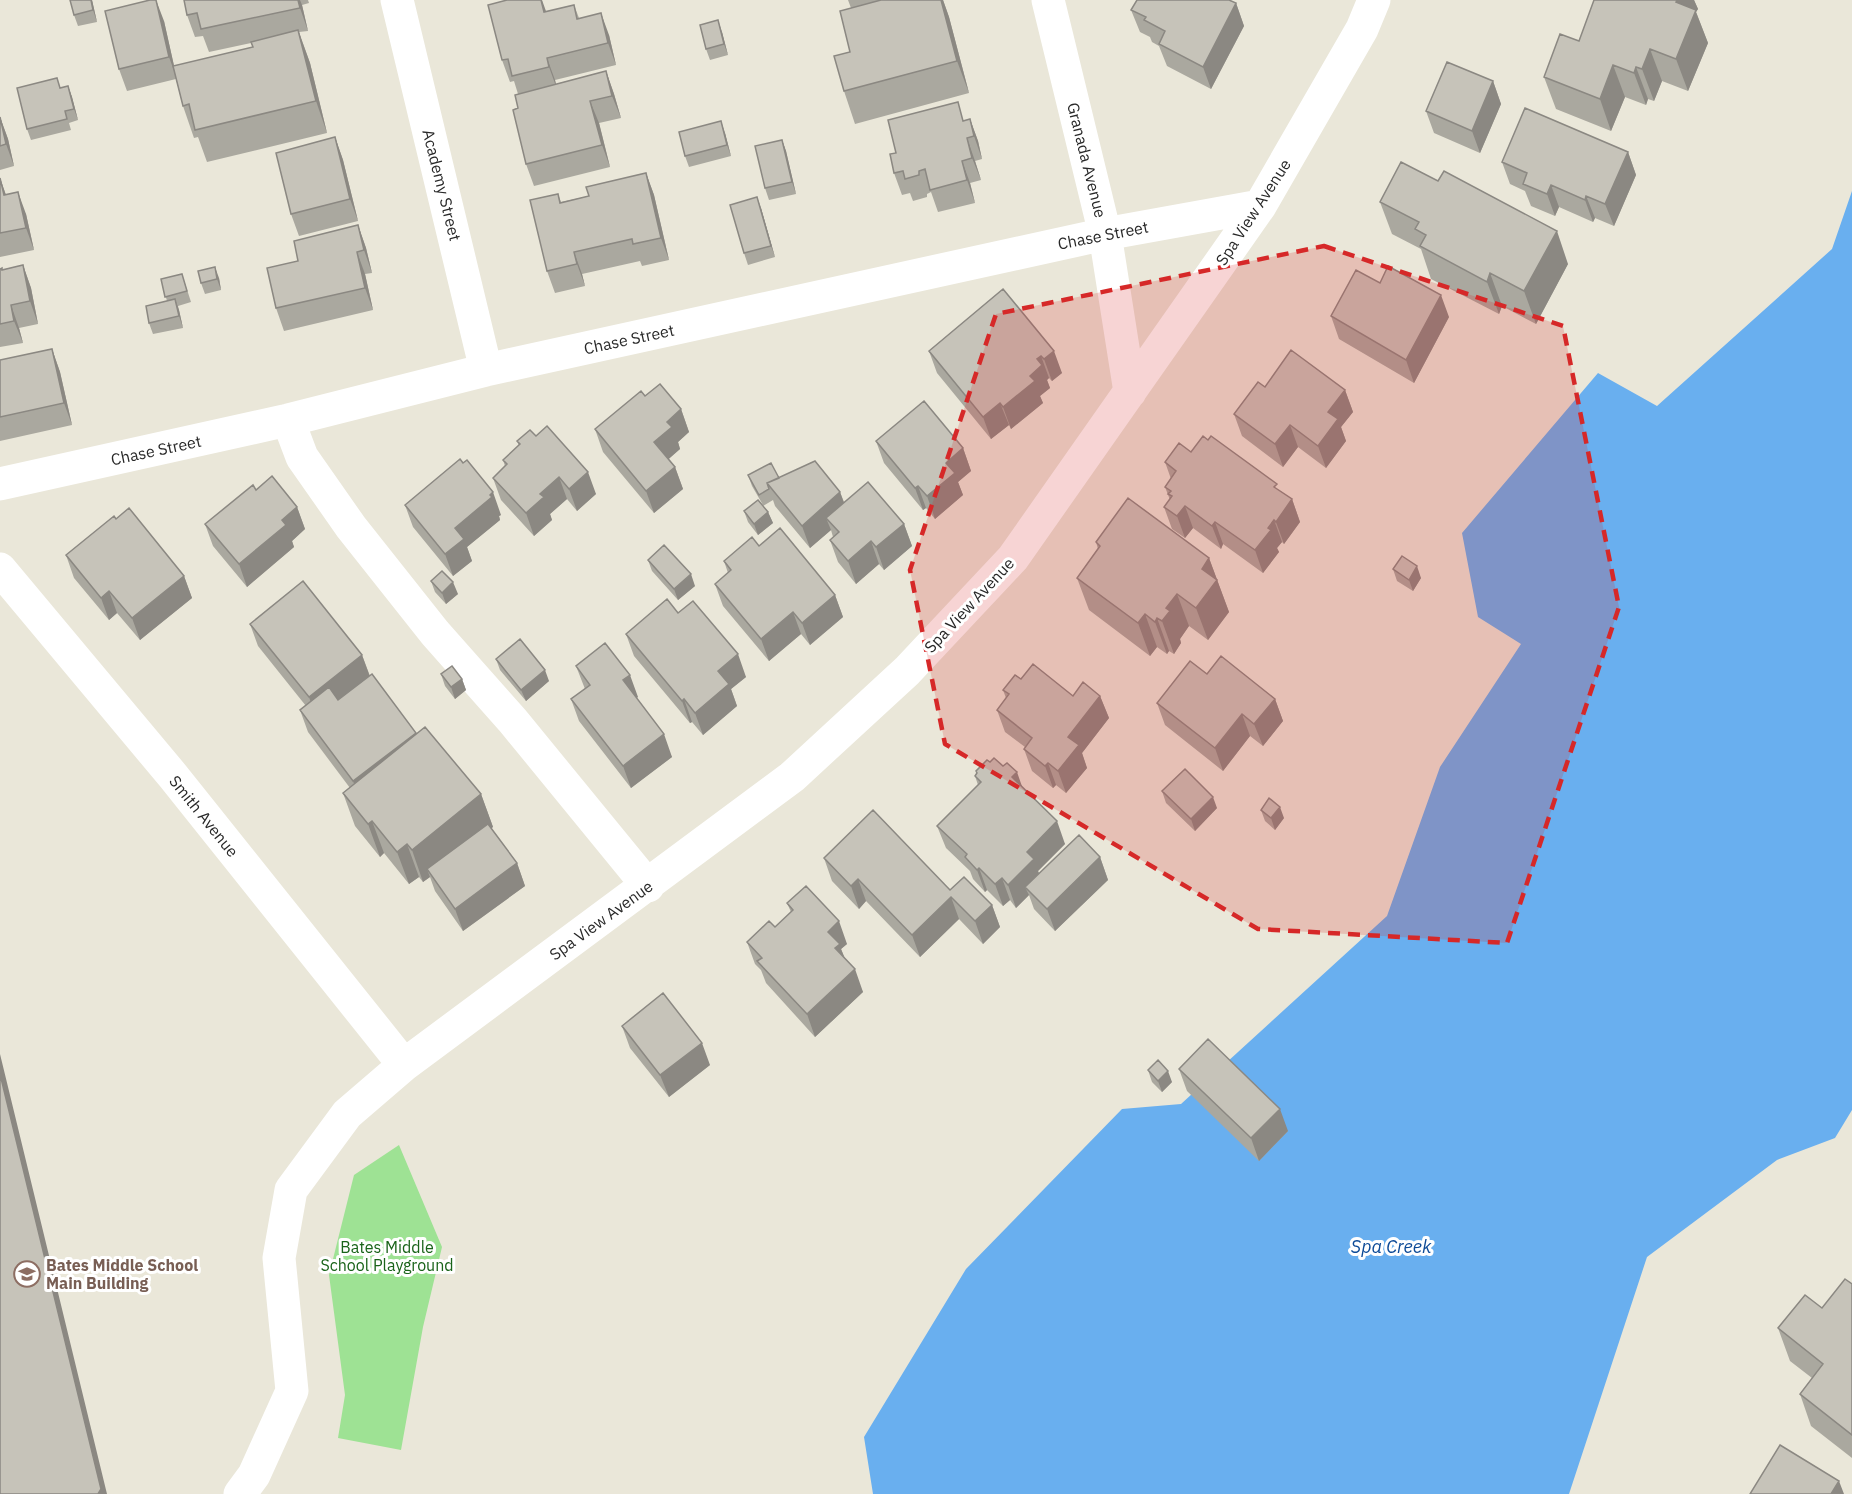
<svg xmlns="http://www.w3.org/2000/svg" width="1852" height="1494" viewBox="0 0 1852 1494" font-family="'IBM Plex Sans',sans-serif">
  <style>
    .green { fill: #9ee294 }
    .water { fill: #69afef }
    .lines { fill: none; stroke-linecap: round; stroke-linejoin: round }
    .minor { stroke: #fff; stroke-width: 33 }
    .wall { fill: #aaa89f }
    .shaded-wall { fill: #8b8882 }
    .building { fill: #c6c3b9; stroke: #8b8882; stroke-width: 1.5 }
    .marked { fill: #d62828; fill-opacity: 0.2; stroke: #d62828; stroke-width: 4.5; stroke-dasharray: 12 8; stroke-linejoin: round }
    .labels { text-anchor: middle; stroke-width: 6; stroke-linejoin: round; paint-order: stroke }
    .street-label { font-size: 16px; fill: #282828; stroke: #fff }
    .park-label { font-size: 16px; fill: #196319; stroke: #fff }
    .education-label { font-size: 16px; font-weight: bold; fill: #785e54; stroke: #fff; text-anchor: start }
    .water-label { font-size: 18px; font-style: italic; fill: #0c4a97; stroke: #fff }
  </style>
  <rect width="100%" height="100%" fill="#eae7d9"/>
  <path class="green" d="M399,1145L442,1247L423,1327L401,1450L338,1438L345,1395L329,1275L354,1175Z"/>
  <path class="water" d="M1852,191V1110L1835,1138L1777,1160L1647,1257L1569,1494H873L864,1437L966,1269L1122,1109L1181,1104L1387,916L1440,767L1521,644L1478,617L1462,533L1598,373L1657,406L1832,249Z"/>
  <g class="lines">
    <path class="minor" d="M397,0L486,370
      M1048,0L1105,234L1130,392
      M288,420L302,457L351,527L435,633L513,721L648,886
      M0,484L288,420L486,370L1105,234L1260,206
      M0,569L173,776L404,1065
      M240,1494L254,1475L292,1391L279,1258L291,1190L347,1114L404,1065L792,777L907,671L1013,558L1260,206L1362,29L1374,0"/>
  </g>
  <path class="wall" d="M70,0H92L97,22L78,26L74,15Z
    M184,0H308L309,3L302,5L308,31L299,32L310,63L327,133L207,162L198,137L194,138L183,106L176,79L127,91L119,69L164,21L174,66L253,47L251,43L209,52L203,36L195,37L187,15Z
    M848,0H943L949,17L969,93L855,124L844,91L850,52L851,8Z
    M1594,0H1694L1698,9L1696,12L1708,43L1688,91L1662,81L1654,101L1648,99L1646,105L1625,97L1611,131L1556,109L1544,77L1579,41Z
    M1236,3L1244,26L1211,89L1167,66L1159,46L1152,42L1150,37L1140,32L1131,10Z
    M574,5L579,18L609,35L616,65L555,80L556,84L606,71L614,94L621,118L599,123L610,167L534,186L526,164L518,108V94L514,81L510,82L502,60L546,12Z
    M722,32L728,55L710,60L706,49Z
    M1493,81L1501,104L1480,153L1434,133L1426,111Z
    M68,86L72,97L78,120L69,123L71,130L31,140L27,129L61,88Z
    M0,117L8,139L14,166L0,170Z
    M970,119L978,141L982,159L975,161L981,180L970,183L975,203L938,212L931,192L927,194V197L913,201L910,193L902,195L894,173L965,121Z
    M725,133L731,156L689,167L685,156Z
    M335,137L343,160L358,221L299,236L291,214Z
    M782,140L786,151L796,194L769,200L765,188Z
    M1628,152L1636,175L1614,226L1595,218L1593,222L1559,207L1555,216L1531,206L1525,191L1510,184L1502,162Z
    M646,173L654,195L669,260L642,266L640,261L582,274L585,286L555,293L547,271L558,194L561,202L589,196Z
    M0,178L6,195L26,214L34,250L0,257Z
    M1380,202L1568,264L1536,324L1502,306L1499,314L1431,279L1421,249L1392,234Z
    M761,208L775,257L748,265L744,253Z
    M358,225L366,248L372,273L365,274L373,310L284,331L276,308L298,261Z
    M23,265L31,288L38,324L19,328L23,343L0,347V269L3,270Z
    M182,274L191,302L178,306L183,328L153,334L149,323L167,301L161,279Z
    M219,278L221,290L205,294L201,283Z
    M1380,283L1449,317L1414,383L1339,339L1331,316Z
    M1003,289L1062,373L1052,381L1049,378L1047,380L1050,388L1040,396L1043,403L1011,429L1009,425L991,439L937,373L929,351Z
    M52,349L60,372L72,425L0,441V360Z
    M1265,387L1345,390L1353,412L1341,427L1346,441L1326,468L1298,447L1283,467L1242,436L1234,414Z
    M645,396L681,409L689,432L678,442L680,449L668,459L675,467L683,489L654,513L603,452L595,429Z
    M536,436L596,494L577,511L567,499L550,514L552,520L534,536L501,500L493,478L505,466L503,460L519,446L517,441Z
    M876,441L963,448L971,471L958,482L963,495L935,519L926,508L923,510L884,463Z
    M1191,452L1279,490L1292,499L1300,522L1284,544L1282,542L1277,548L1279,552L1263,573L1223,544L1221,549L1193,528L1185,538L1172,529L1164,507L1170,500L1165,487L1171,479L1165,462Z
    M748,475L779,478L840,492L844,502L904,524L912,546L884,570L879,564L856,584L838,562L830,540L833,537L831,530L810,548L775,506L773,500L763,506L768,512L773,523L758,535L748,522L744,511L763,505L752,486Z
    M256,490L297,507L305,529L292,541L294,547L247,587L213,546L205,524Z
    M405,505L501,515L499,516L500,520L467,547L472,561L453,576L413,527Z
    M116,519L184,576L192,598L140,640L117,613L109,620L74,578L66,555Z
    M1096,542L1209,558L1229,612L1208,640L1189,626L1180,639L1181,643L1174,654L1169,651L1167,654L1157,647L1150,656L1089,610L1077,578L1098,549Z
    M759,546L835,595L843,617L810,645L801,634L769,661L723,606L715,584L728,573L724,561Z
    M648,560L695,586L678,600L652,571Z
    M1393,569L1421,578L1413,591L1397,581Z
    M431,581L458,594L446,604L435,592Z
    M678,613L746,677L731,689L737,706L703,735L692,722L690,723L634,656L626,634Z
    M250,624L362,655L370,676L416,734L481,794L493,827L491,828L517,863L525,886L463,931L435,891L430,877L423,882L419,877L409,884L384,853L380,857L355,826L343,793L350,788L308,732L300,710L306,706L258,646Z
    M496,659L549,681L526,701L500,670Z
    M576,666L638,697L636,698L672,757L631,788L579,721L571,699L585,689Z
    M441,674L462,679L466,690L455,699L445,686Z
    M1207,674L1275,699L1283,721L1263,746L1250,736L1223,771L1165,725L1157,703Z
    M1021,679L1073,696H1100L1109,718L1082,753L1087,768L1066,793L1056,785L1053,788L1032,771L1024,749L1025,747L1005,732L997,710L1006,698L1003,690Z
    M976,771L1023,788L1065,844L1038,871L1039,873L1100,857L1108,880L1055,931L1034,909L1029,895L1016,908L1010,900L1003,906L987,890L985,892L973,879L970,871L946,848L937,826L978,785L975,776L977,773Z
    M1162,791L1217,808L1195,831L1166,803Z
    M1261,810L1284,818L1275,830L1265,821Z
    M824,858L950,890L992,905L1000,927L983,944L959,919L920,957L866,901L859,909L832,881Z
    M787,903L847,944L841,949L845,959L863,992L815,1037L766,983L761,970L755,964L747,942L775,927L791,912Z
    M622,1026L710,1065L669,1097L630,1048Z
    M1179,1069L1288,1131L1259,1161L1187,1091Z
    M1148,1070L1172,1082L1162,1092L1152,1082Z
    M1852,1284V1458L1811,1426L1800,1394L1812,1378L1790,1361L1778,1328L1822,1308Z"/>
  <path class="shaded-wall" d="M91,0H92L97,22L93,10Z
    M156,0L164,21L177,79L169,57Z
    M298,0H300L302,5L308,31L300,8Z
    M541,0H542L547,14L544,12Z
    M941,0H943L949,17L969,93L957,61Z
    M1677,0H1694L1698,9L1696,12L1708,43L1688,91L1676,59V2Z
    M1236,3L1244,26L1211,89L1203,67Z
    M601,13L609,35L616,65L608,43Z
    M718,20L722,32L728,55L724,44Z
    M298,30L310,63L327,133L316,101Z
    M1650,49L1662,81L1654,101L1642,69Z
    M547,58L555,80L557,89L549,67Z
    M1613,65L1625,97L1611,131L1600,99Z
    M1636,67L1648,99L1646,105L1634,73Z
    M606,71L614,94L621,118L612,96Z
    M1493,81L1501,104L1480,153L1472,131Z
    M68,86L72,97L78,120L74,109Z
    M590,101L599,123L610,167L602,145Z
    M0,117L8,139L14,166L6,144Z
    M970,119L978,141L982,159L974,136Z
    M721,121L725,133L731,156L727,145Z
    M335,137L343,160L358,221L350,199Z
    M967,138L975,161L981,180L972,158Z
    M782,140L786,151L796,194L792,182Z
    M1628,152L1636,175L1614,226L1605,204Z
    M962,161L970,183L975,203L967,180Z
    M646,173L654,195L669,260L661,238Z
    M0,178L8,201L4,195Z
    M1551,185L1559,207L1555,216L1547,194Z
    M18,192L26,214L34,250L26,228Z
    M1586,196L1595,218L1593,222L1585,200Z
    M757,197L761,208L775,257L771,246Z
    M358,225L366,248L372,273L364,250Z
    M1557,231L1568,264L1536,324L1524,291Z
    M357,252L365,274L373,310L365,288Z
    M574,252L582,274L585,286L577,264Z
    M23,265L31,288L38,324L30,301Z
    M215,267L219,278L221,290L217,279Z
    M1490,273L1502,306L1499,314L1487,282Z
    M1441,295L1449,317L1414,383L1406,360Z
    M175,299L179,310L183,328L179,316Z
    M11,305L19,328L23,343L14,321Z
    M52,349L60,372L72,425L64,403Z
    M1054,351L1062,373L1052,381L1044,359Z
    M1041,356L1049,378L1047,380L1050,388L1040,396L1043,403L1011,429L1003,407L1030,376L1037,359Z
    M1345,390L1353,412L1341,427L1346,441L1326,468L1318,446L1328,412Z
    M1000,403L1009,425L991,439L983,417Z
    M681,409L689,432L678,442L680,449L662,465L654,442L667,422Z
    M1290,425L1298,447L1283,467L1275,444Z
    M963,448L971,471L958,482L963,495L935,519L927,496L946,463Z
    M675,467L683,489L654,513L646,491Z
    M588,472L596,494L577,511L569,489Z
    M559,477L567,499L550,514L552,520L534,536L526,513L540,494Z
    M918,486L926,508L923,510L915,488Z
    M493,492L501,515L499,516L500,520L467,547L472,561L453,576L445,554L455,528Z
    M840,492L848,514L826,518L831,530L810,548L802,526Z
    M1292,499L1300,522L1284,544L1276,522Z
    M1185,506L1193,528L1185,538L1177,516Z
    M297,507L305,529L292,541L294,547L247,587L239,564L282,520Z
    M768,512L773,523L758,535L754,524Z
    M1274,520L1282,542L1277,548L1279,552L1263,573L1255,550Z
    M1215,522L1223,544L1221,549L1212,526Z
    M904,524L912,546L884,570L876,547Z
    M871,541L879,564L856,584L848,561Z
    M1209,558L1229,612L1208,640L1196,608L1202,569Z
    M1417,566L1421,578L1413,591L1409,580Z
    M691,574L695,586L678,600L674,589Z
    M184,576L192,598L140,640L132,618Z
    M453,582L458,594L446,604L442,593Z
    M109,591L117,613L109,620L101,598Z
    M1177,594L1189,626L1180,639L1181,643L1174,654L1162,621L1166,608Z
    M835,595L843,617L810,645L802,623Z
    M793,612L801,634L769,661L761,639Z
    M1145,614L1157,647L1150,656L1138,623Z
    M1157,618L1169,651L1167,654L1155,622Z
    M738,654L746,677L731,689L737,706L703,735L695,713L718,671Z
    M362,655L370,677L317,720L309,697Z
    M545,670L549,681L526,701L521,690Z
    M630,675L638,697L631,702L623,680Z
    M462,679L466,690L455,699L451,687Z
    M1100,696L1109,718L1082,753L1087,768L1066,793L1058,771L1068,737Z
    M684,699L692,722L690,723L682,701Z
    M1275,699L1283,721L1263,746L1254,724Z
    M1242,714L1250,736L1223,771L1215,748Z
    M416,733L424,755L361,803L353,781Z
    M664,734L672,757L631,788L623,766Z
    M1048,763L1056,785L1053,788L1045,766Z
    M1017,772L1025,795L1012,777Z
    M481,794L493,827L432,876L427,869L430,877L423,882L412,850Z
    M1213,797L1217,808L1195,831L1191,819Z
    M1280,807L1284,818L1275,830L1271,818Z
    M372,821L384,853L380,857L368,824Z
    M1057,821L1065,844L1038,871L1042,881L1025,887L1029,895L1016,908L1008,885L1027,852Z
    M407,844L419,877L409,884L397,852Z
    M1100,857L1108,880L1055,931L1047,909Z
    M517,863L525,886L463,931L455,909Z
    M979,868L987,890L985,892L977,870Z
    M1002,878L1010,900L1003,906L995,884Z
    M858,879L866,901L859,909L851,886Z
    M951,897L959,919L920,957L912,935Z
    M992,905L1000,927L983,944L975,921Z
    M839,921L847,944L841,949L848,966L843,971L828,932Z
    M855,969L863,992L815,1037L807,1014Z
    M702,1043L710,1065L669,1097L660,1075Z
    M0,1054L107,1494H98L0,1074Z
    M1168,1071L1172,1082L1162,1092L1158,1081Z
    M1280,1109L1288,1131L1259,1161L1251,1138Z
    M1839,1481L1844,1494H1831Z"/>
  <path class="building" d="M70,0H91L93,10L74,15Z
    M150,0H156L169,57L119,69L105,11Z
    M184,0H298L300,8L201,29L197,13L187,15Z
    M507,0H541L544,12L574,5L577,19L601,13L608,43L547,58L549,67L512,76L508,59L502,60L488,5Z
    M881,0H941L957,61L844,91L834,56L850,52L840,11Z
    M1137,0H1229L1236,3L1203,67L1159,44L1165,31L1144,20L1146,17L1131,10Z
    M1594,0H1677L1676,2L1696,10L1676,59L1650,49L1642,69L1636,67L1634,73L1613,65L1600,99L1544,77L1560,34L1579,41Z
    M718,20L724,44L706,49L700,25Z
    M298,30L316,101L195,130L189,104L183,106L173,66L253,47L251,42Z
    M1447,62L1493,81L1472,131L1426,111Z
    M606,71L612,96L590,101L602,145L526,164L513,110L518,108L515,95Z
    M57,78L60,88L68,86L74,109L65,111L67,119L27,129L17,88Z
    M958,102L963,121L970,119L974,136L967,138L972,158L962,161L967,180L930,190L925,169L919,171V175L905,179L903,171L894,173L890,154L896,153L888,120Z
    M1525,108L1628,152L1605,204L1586,196L1585,200L1551,185L1547,194L1523,184L1527,173L1502,162Z
    M0,117L6,144L0,146Z
    M721,121L727,145L685,156L679,132Z
    M335,137L350,199L291,214L276,153Z
    M782,140L792,182L765,188L755,146Z
    M1401,162L1438,181L1444,171L1557,231L1524,291L1490,273L1487,282L1420,246L1426,235L1415,229L1419,222L1380,202Z
    M646,173L661,238L633,244L632,239L574,252L577,264L547,271L530,200L558,194L560,203L589,196L586,187Z
    M0,178L4,195L18,192L26,228L0,233Z
    M757,197L771,246L744,253L730,205Z
    M358,225L364,250L357,252L365,288L276,308L267,268L298,261L294,241Z
    M23,265L30,301L11,305L14,321L0,324V269L2,268V270Z
    M1388,266L1441,295L1406,360L1331,316L1356,270L1380,283Z
    M215,267L217,279L201,283L198,271Z
    M182,274L187,291L165,297L161,279Z
    M1003,289L1054,351L1044,359L1041,356L1037,359L1042,365L1030,376L1035,381L1003,407L1000,403L983,417L929,351Z
    M175,299L179,316L149,323L146,306Z
    M52,349L64,403L0,417V360Z
    M1291,350L1345,390L1328,412L1338,419L1318,446L1290,425L1275,444L1234,414L1258,382L1265,387Z
    M660,384L681,409L667,422L672,427L654,442L675,467L646,491L595,429L641,391L645,396Z
    M924,401L963,448L946,463L955,473L927,496L918,486L915,488L876,441Z
    M547,426L588,472L569,489L559,477L540,494L544,497L526,513L493,478L507,464L503,460L520,444L517,441L530,430L536,436Z
    M1203,436L1208,440L1211,436L1277,484L1274,487L1292,499L1276,522L1274,520L1268,528L1271,530L1255,550L1215,522L1212,526L1185,506L1177,516L1164,507L1172,496L1168,494L1171,491L1165,487L1176,471L1165,462L1179,443L1191,452Z
    M460,459L463,463L467,460L493,492L490,495L492,497L455,528L464,539L445,554L405,505Z
    M815,461L840,492L802,526L767,483Z
    M771,463L779,478L767,483L769,489L759,495L748,475Z
    M272,476L297,507L282,520L286,525L239,564L205,524L253,485L256,490Z
    M868,482L904,524L876,547L871,541L848,561L830,540L839,532L826,518Z
    M1128,498L1209,558L1202,569L1217,580L1196,608L1177,594L1166,608L1170,611L1162,621L1157,618L1155,622L1145,614L1138,623L1077,578L1100,546L1096,542Z
    M758,500L768,512L754,524L744,511Z
    M129,508L184,576L132,618L109,591L101,598L66,555L114,516L116,519Z
    M780,528L835,595L802,623L793,612L761,639L715,584L731,570L724,561L752,537L759,546Z
    M664,545L691,574L674,589L648,560Z
    M1402,556L1417,566L1409,580L1393,569Z
    M442,571L453,582L442,593L431,581Z
    M303,581L362,655L309,697L250,624Z
    M667,599L678,613L693,601L738,654L718,671L729,684L695,713L684,699L682,701L626,634Z
    M520,639L545,670L521,690L496,659Z
    M605,643L630,675L623,680L664,734L623,766L571,699L590,685L576,666Z
    M1221,656L1275,699L1254,724L1242,714L1215,748L1157,703L1190,661L1207,674Z
    M1033,664L1073,696L1083,682L1100,696L1068,737L1079,745L1058,771L1048,763L1045,766L1024,749L1032,738L997,710L1009,694L1003,690L1015,675L1021,679Z
    M452,666L462,679L451,687L441,674Z
    M372,674L416,733L353,781L300,710L329,687L338,700Z
    M425,727L481,794L412,850L407,844L397,852L372,821L368,824L343,793Z
    M994,758L1003,766L1007,763L1017,772L1012,777L1057,821L1027,852L1034,859L1008,885L1002,878L995,884L979,868L977,870L965,857L967,854L937,826L981,782L975,776L977,773L976,771L987,760L990,762Z
    M1185,769L1213,797L1191,819L1162,791Z
    M1269,798L1280,807L1271,818L1261,810Z
    M873,810L950,890L964,877L992,905L975,921L951,897L912,935L858,879L851,886L824,858Z
    M488,824L517,863L455,909L427,869Z
    M1079,835L1100,857L1047,909L1025,887Z
    M806,886L839,921L828,932L840,944L835,948L855,969L807,1014L757,961L762,958L747,942L769,921L775,927L793,910L787,903Z
    M663,993L702,1043L660,1075L622,1026Z
    M1208,1039L1280,1109L1251,1138L1179,1069Z
    M1158,1060L1168,1071L1158,1081L1148,1070Z
    M0,1074L101,1489L98,1494H0Z
    M1845,1279L1852,1284V1435L1800,1394L1823,1364L1778,1328L1805,1295L1822,1308Z
    M1780,1445L1839,1481L1831,1494H1750Z"/>
  <path class="marked" d="M1324,246L1563,326L1619,607L1507,943L1258,929L945,744L910,570L996,314Z"/>
  <defs>
    <g id="school-ring" transform="scale(1.35)"><circle r="9.5" fill="#fff" stroke="#8d6e63" stroke-width="1.5"/><path d="M0-5L7-2L0 1L-7-2ZM-4 1L0 2.5L4 1V4Q0 6-4 4Z" fill="#8d6e63"/></g>
  </defs>
  <g fill-rule="evenodd">
    <use href="#school-ring" x="27" y="1274"/>
  </g>
  <g class="labels">
    <g class="street-label">
      <text transform="translate(1087 160) rotate(76)" y="6">Granada Avenue</text>
      <text transform="translate(442 185) rotate(76)" y="6">Academy Street</text>
      <text transform="translate(1253 212) rotate(-57)" y="6">Spa View Avenue</text>
      <text transform="translate(1103 235) rotate(-11)" y="6">Chase Street</text>
      <text transform="translate(629 339) rotate(-12)" y="6">Chase Street</text>
      <text transform="translate(156 450) rotate(-12)" y="6">Chase Street</text>
      <text transform="translate(969 605) rotate(-47)" y="6">Spa View Avenue</text>
      <text transform="translate(204 816) rotate(51)" y="6">Smith Avenue</text>
      <text transform="translate(601 920) rotate(-36)" y="6">Spa View Avenue</text>
    </g>
    <g class="park-label">
      <text x="387" y="1253">Bates Middle<tspan x="387" dy="18">School Playground</tspan></text>
    </g>
    <g class="education-label">
      <text x="46" y="1271">Bates Middle School<tspan x="46" dy="18">Main Building</tspan></text>
    </g>
    <g class="water-label">
      <text x="1391" y="1253">Spa Creek</text>
    </g>
  </g>
</svg>
